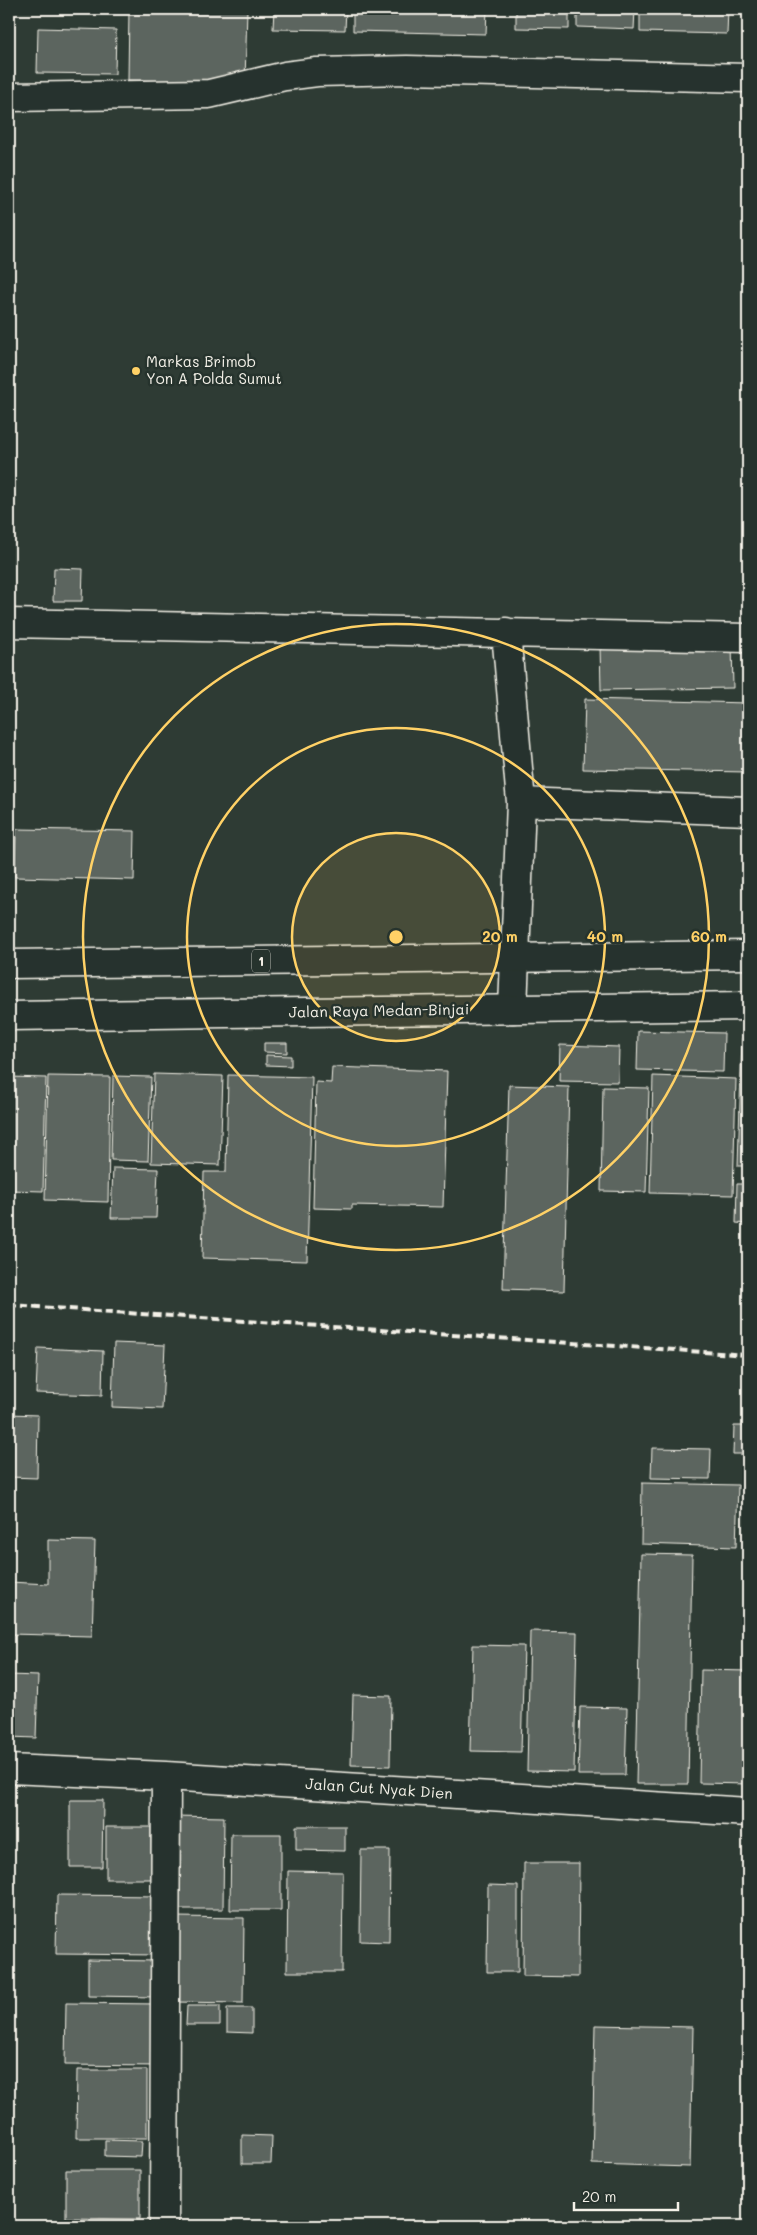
<svg xmlns="http://www.w3.org/2000/svg" width="757" height="2235" viewBox="0 0 757 2235" font-family="Mali,sans-serif">
  <style>
    .building { fill: #5c655e; stroke: #f4f1e8 }
    .lines { fill: none; stroke-linecap: round; stroke-linejoin: round }
    .minor-casing { stroke: #f4f1e8; stroke-width: 31 }
    .major-casing { stroke: #f4f1e8; stroke-width: 31 }
    .minor { stroke: #26332d; stroke-width: 28 }
    .major { stroke: #26332d; stroke-width: 28 }
    .rail { stroke: #f4f1e8; stroke-width: 4; stroke-dasharray: 8 4; stroke-linecap: butt }
    .ring { fill: none; stroke: #ffd166; stroke-width: 2.5 }
    .poi-dot { fill: #ffd166; stroke: #26332d; stroke-width: 2 }
    .labels { text-anchor: middle; stroke-width: 5; stroke-linejoin: round; paint-order: stroke }
    .shield { fill: #26332d; stroke: #b6b8b0; stroke-width: 1 }
    .shield-label { font-size: 14px; font-weight: bold; fill: #f4f1e8 }
    .poi-label { font-size: 15px; fill: #f4f1e8; stroke: #26332d; text-anchor: start }
    .street-label { font-size: 15px; fill: #f4f1e8; stroke: #26332d }
    .centre { fill: #ffd166; stroke: #26332d; stroke-width: 2.5 }
    .ring-label { font-size: 15px; text-anchor: middle; font-weight: bold; fill: #ffd166; stroke: #26332d; stroke-width: 5; stroke-linejoin: round; paint-order: stroke }
  </style>
  <rect width="100%" height="100%" fill="#2e3b34"/>
  <filter id="ink" filterUnits="userSpaceOnUse"><feTurbulence type="fractalNoise" baseFrequency=".02" numOctaves="2"/><feDisplacementMap in="SourceGraphic" scale="10" xChannelSelector="R" yChannelSelector="G"/><feConvolveMatrix kernelMatrix="1 2 1 2 8 2 1 2 1" color-interpolation-filters="sRGB"/></filter>
  <g filter="url(#ink)">
    <path class="building" d="M129,9H247L245,82L128,80Z
      M274,9H346L345,30L273,29Z
      M353,9H487L486,34L353,31Z
      M516,9H569V29L516,28Z
      M577,9H635L634,29L577,27Z
      M640,9H728L727,34L640,32Z
      M38,28L116,30L115,74L37,73Z
      M54,568L83,569L82,601H53Z
      M732,644L733,688L601,690L600,646Z
      M585,699L748,703V772L583,769Z
      M16,829L135,831L134,880L15,877Z
      M638,1031L724,1033L723,1072L637,1070Z
      M742,1038H748V1166H738Z
      M264,1043H287V1053L264,1052Z
      M560,1045L619,1047L618,1082L559,1081Z
      M266,1055L291,1056V1066L266,1065Z
      M332,1067L447,1071L443,1207L352,1205V1209L313,1208L316,1082L331,1083Z
      M154,1074L223,1076L220,1165L151,1163Z
      M228,1075L312,1077L307,1261L202,1258L204,1172H226Z
      M48,1076L110,1077L108,1202L45,1200Z
      M113,1076L151,1077L148,1161L111,1160Z
      M653,1076L736,1079L733,1195L650,1193Z
      M9,1077L46,1078L43,1191L9,1190Z
      M509,1085L569,1087L564,1291L503,1289Z
      M603,1087L649,1088L646,1192L601,1191Z
      M113,1168L158,1169L156,1218H111Z
      M737,1184H748V1224L736,1223Z
      M114,1343L165,1345L162,1409L112,1407Z
      M38,1348L103,1351L102,1395L36,1393Z
      M9,1351H12L11,1400H9Z
      M9,1414L38,1415L37,1478L9,1477Z
      M734,1426H748V1454H733Z
      M652,1448L711,1449L710,1479L651,1478Z
      M642,1483L738,1485L736,1547L641,1544Z
      M48,1540L95,1541L92,1636L9,1634V1582L48,1584Z
      M641,1554L692,1555L688,1784H636Z
      M530,1631L577,1632L574,1772L527,1771Z
      M473,1645L524,1646L521,1752L470,1751Z
      M701,1670L748,1671V1784L699,1783Z
      M9,1675L38,1676L36,1738L9,1737Z
      M353,1695L391,1696L390,1766L351,1765Z
      M580,1707L627,1708L625,1775H578Z
      M70,1800H103L102,1867H70Z
      M174,1816L224,1817L223,1909H173Z
      M296,1826H345V1851L296,1850Z
      M106,1827H151V1879H106Z
      M231,1834H281V1910H230Z
      M361,1850H390L389,1942L360,1941Z
      M524,1863H579L578,1977L523,1976Z
      M288,1871L343,1872L342,1972H287Z
      M488,1885L518,1886V1972H487Z
      M57,1895L161,1896L160,1955L56,1954Z
      M176,1917L244,1918L243,2003L175,2002Z
      M88,1960L158,1961V1997L88,1996Z
      M66,2003L158,2004L157,2066L65,2065Z
      M187,2006H220V2025H186Z
      M227,2008H252V2033L227,2032Z
      M595,2025L693,2027L690,2167L592,2164Z
      M77,2070H147V2138H76Z
      M242,2135L272,2136L271,2164H242Z
      M105,2140L142,2141L141,2157L105,2156Z
      M66,2170H140V2219L66,2218Z
      M75,2222L146,2224V2226H75Z"/>
    <g class="lines">
      <g class="minor-casing">
        <path id="minor" d="M9,97L209,94L285,76L317,72L407,70L748,78
          M9,623L748,638
          M506,632L521,802L513,1009
          M521,802L748,811
          M9,1769L166,1776L748,1812
          M164,2226L166,1776"/>
      </g>
      <g class="major-casing">
        <path id="major" d="M9,964L748,955
          M9,1016L748,1006"/>
      </g>
      <use href="#minor" class="minor"/>
      <use href="#major" class="major"/>
      <path class="rail" d="M9,1305L748,1355"/>
    </g>
  </g>
  <circle cx="396" cy="937" r="104" fill="#ffd166" fill-opacity=".12"/>
  <g class="ring">
    <circle cx="396" cy="937" r="104"/>
    <circle cx="396" cy="937" r="209"/>
    <circle cx="396" cy="937" r="313"/>
  </g>
  <circle class="poi-dot" cx="136" cy="371" r="5"/>
  <g class="labels">
    <rect class="shield" x="252" y="949.5" width="18" height="23" rx="4"/>
    <g class="shield-label">
      <text x="261" y="966">1</text>
    </g>
    <g class="poi-label">
      <text x="146" y="367">Markas Brimob<tspan x="146" dy="17">Yon A Polda Sumut</tspan></text>
    </g>
    <g class="street-label">
      <text transform="translate(379 1011) rotate(-1)" y="5">Jalan Raya Medan-Binjai</text>
      <text transform="translate(379 1789) rotate(4)" y="5">Jalan Cut Nyak Dien</text>
    </g>
  </g>
  <circle cx="396" cy="937" r="8" class="centre"/>
  <g class="ring-label">
    <text x="500" y="942">20 m</text>
    <text x="605" y="942">40 m</text>
    <text x="709" y="942">60 m</text>
  </g>
  <rect width="757" height="2235" fill="none" stroke="#26332d" stroke-width="30"/>
  <rect x="15" y="15" width="727" height="2205" fill="none" stroke="#f4f1e8" stroke-width="2" filter="url(#ink)"/>
  <path d="M574 2202v8h104v-8" fill="none" stroke="#f4f1e8" stroke-width="2.5"/>
  <text x="582" y="2202" font-size="15" fill="#f4f1e8" stroke="#26332d" stroke-width="4" paint-order="stroke">20 m</text>
</svg>
